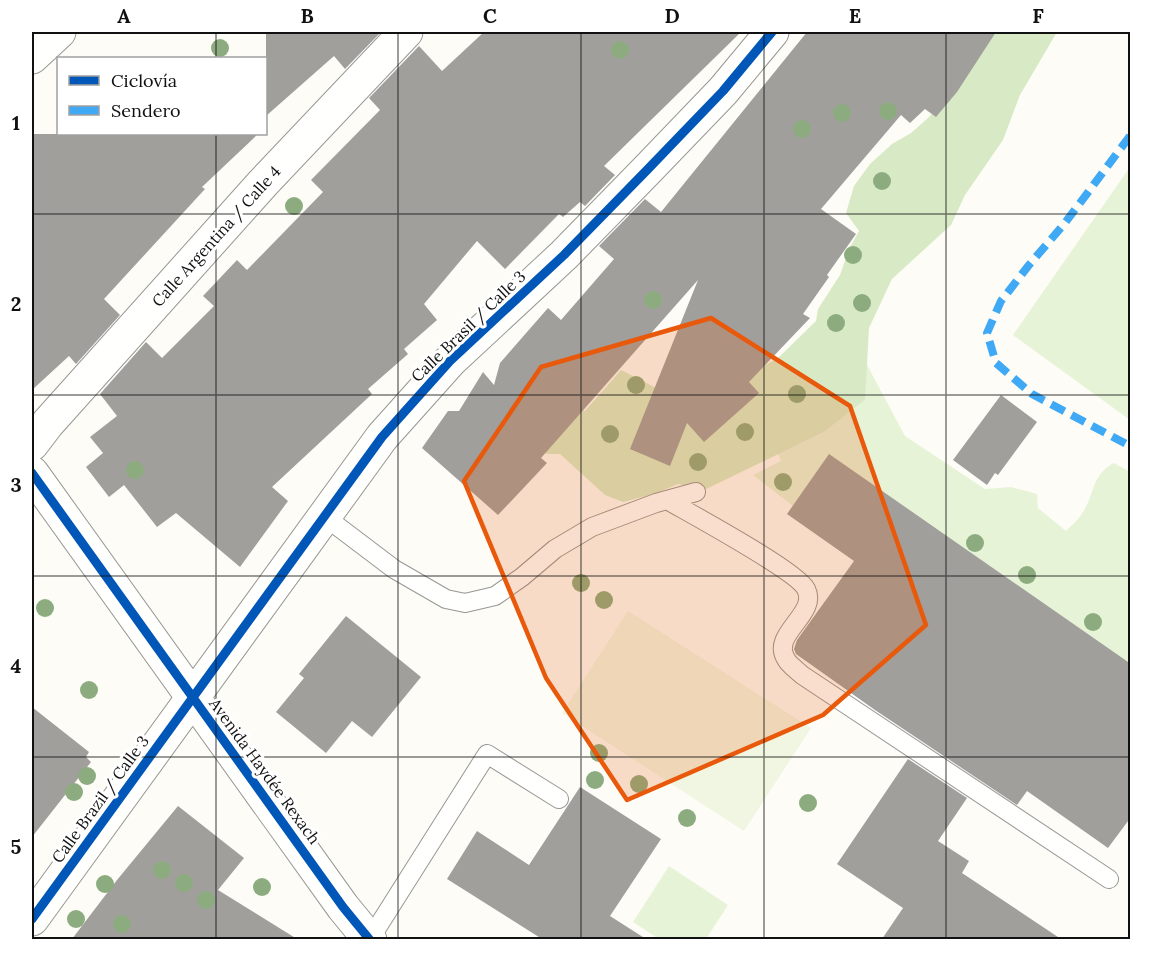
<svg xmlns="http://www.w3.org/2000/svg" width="1162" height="971" viewBox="0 0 1162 971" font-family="Lora,serif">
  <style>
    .green { fill: #e7f3d7 }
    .forest { fill: #d8eac5 }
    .pitch { fill: #f0f6e1 }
    .building { fill: #a19f9c }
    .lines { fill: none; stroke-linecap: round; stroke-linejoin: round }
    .service-casing { stroke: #979795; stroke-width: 20 }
    .minor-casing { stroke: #979795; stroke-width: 35 }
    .service { stroke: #fffffe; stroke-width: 18 }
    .minor { stroke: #fffffe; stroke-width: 33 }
    .quiet { stroke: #3fa9f5; stroke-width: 8; stroke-dasharray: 15 8; stroke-linecap: butt }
    .cycleway-casing { stroke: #fff; stroke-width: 13 }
    .cycleway { stroke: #0057b8; stroke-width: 9 }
    .tree { fill: #8cac80 }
    .marked { fill: #e8590c; fill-opacity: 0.2; stroke: #e8590c; stroke-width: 4.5; stroke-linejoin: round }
    .grid { fill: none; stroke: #111; stroke-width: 1.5; stroke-opacity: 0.55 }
    .labels { text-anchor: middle; stroke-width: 6; stroke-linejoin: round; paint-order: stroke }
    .street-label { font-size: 16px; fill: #111; stroke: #fff }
    .neatline { fill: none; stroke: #111; stroke-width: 2 }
    .grid-label { font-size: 20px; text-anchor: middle; font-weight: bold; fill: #111 }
  </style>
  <rect width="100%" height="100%" fill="#fdfcf7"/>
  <path class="green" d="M1130,167V420L1013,335Z
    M866,363L905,436L985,489L1011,487L1037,494L1038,508L1066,531C1072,525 1079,519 1083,512C1095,493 1092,474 1114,463L1130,472V662L793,506L753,475L781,461L778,454L824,432L865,400Z
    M669,866L728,905L706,939H659L633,922Z"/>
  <path class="forest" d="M906,32H1057L1020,95L1003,140L965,195L951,225L892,279L869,328L865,400L824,432L704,490L678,484L654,494L623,502L605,495L560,454H546L541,444L573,404L585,411L621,370L668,394L755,371L778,358L816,321L818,309L840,275L849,249L859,231L846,213L854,186L870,164L892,144L911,133L928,118L950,93L925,46Z"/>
  <path class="pitch" d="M628,611L811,728L744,831L562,713Z"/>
  <path class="building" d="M266,32H381L345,69L334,56L266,116Z
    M484,32H741L604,166L615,175L585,206L580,202L563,217L559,214L505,269L477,241L424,304L437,320L404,349L408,354L368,389L372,394L272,487L288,501L240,567L176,513L157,527L124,485L109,497L86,467L103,453L90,437L117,416L100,394L146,342L162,358L214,306L203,296L237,260L247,270L323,192L311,180L380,110L369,98L419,46L442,71Z
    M807,32H996L957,92L936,117L925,109L910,123L901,115L821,209L856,234L827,275L829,277L803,314L810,318L749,382L759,393L704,442L687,423L670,466L630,449L698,280L541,458L547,463L498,515L422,448L448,411H459L483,372L494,385L500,363L548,308L561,320L614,259L599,246L645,199L661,212Z
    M32,134H258L202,187L205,189L104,299L120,315L76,364L69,356L32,390Z
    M1001,395L1037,422L998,475L995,473L987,485L953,460Z
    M829,454L1131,664V817L1108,848L1027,791L1017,805L875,710L796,654L794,649L797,640L854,561L787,514Z
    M346,616L421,677L372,737L352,721L326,753L276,712L304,678L299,674Z
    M32,707L89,752L86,757L91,762L32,837Z
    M908,759L967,798L938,841L969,861L962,873L1061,939H882L903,908L837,864Z
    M580,787L661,839L610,916L646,939H542L447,879L477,831L529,865Z
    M178,806L244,858L218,890L297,939H72L117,880Z"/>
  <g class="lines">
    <g class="service-casing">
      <path id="service" d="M667,500C691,514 797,571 806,589C819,614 770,634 786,659C789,665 797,670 802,675L1109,879
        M324,516L394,569L446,599L465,603L495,596L522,577L555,549L592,527L656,503L696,492
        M370,939L487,754L559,799"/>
    </g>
    <g class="minor-casing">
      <path id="minor" d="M32,57L59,32
        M32,444L48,423L263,183L406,32
        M32,473L343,907L370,940
        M32,919L382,437L450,361L564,255L648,169L723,91L772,32"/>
    </g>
    <use href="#service" class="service"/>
    <use href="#minor" class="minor"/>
    <path class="quiet" d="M1130,136L1065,223L1029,265L1001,301L987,333L996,363L1032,394L1130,446"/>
    <g class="cycleway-casing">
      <path id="cycleway" d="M32,473L343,907L370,940
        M32,919L382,437L450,361L564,255L648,169L723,91L772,32"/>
    </g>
    <use href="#cycleway" class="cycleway"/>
  </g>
  <g class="tree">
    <circle cx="220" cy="48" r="9"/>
    <circle cx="620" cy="50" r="9"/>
    <circle cx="888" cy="111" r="9"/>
    <circle cx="842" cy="113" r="9"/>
    <circle cx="802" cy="129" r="9"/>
    <circle cx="882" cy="181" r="9"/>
    <circle cx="294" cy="206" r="9"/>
    <circle cx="853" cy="255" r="9"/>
    <circle cx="653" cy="300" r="9"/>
    <circle cx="862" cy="303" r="9"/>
    <circle cx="836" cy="323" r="9"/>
    <circle cx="636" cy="385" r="9"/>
    <circle cx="797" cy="394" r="9"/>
    <circle cx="745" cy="432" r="9"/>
    <circle cx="610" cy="434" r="9"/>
    <circle cx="698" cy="462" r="9"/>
    <circle cx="135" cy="470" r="9"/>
    <circle cx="783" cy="482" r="9"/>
    <circle cx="975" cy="543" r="9"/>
    <circle cx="1027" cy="575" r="9"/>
    <circle cx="581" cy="583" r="9"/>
    <circle cx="604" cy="600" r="9"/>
    <circle cx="45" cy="608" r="9"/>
    <circle cx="1093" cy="622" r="9"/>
    <circle cx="89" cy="690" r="9"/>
    <circle cx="599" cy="753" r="9"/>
    <circle cx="87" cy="776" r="9"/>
    <circle cx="595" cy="780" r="9"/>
    <circle cx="639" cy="784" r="9"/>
    <circle cx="74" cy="792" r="9"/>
    <circle cx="808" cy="803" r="9"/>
    <circle cx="687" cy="818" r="9"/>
    <circle cx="162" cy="870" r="9"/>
    <circle cx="184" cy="883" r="9"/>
    <circle cx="105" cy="884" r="9"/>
    <circle cx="262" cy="887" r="9"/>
    <circle cx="206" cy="900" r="9"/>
    <circle cx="76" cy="919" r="9"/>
    <circle cx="122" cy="924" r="9"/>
  </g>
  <path class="marked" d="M711,318L850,406L926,625L823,715L627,800L546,678L464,481L541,367Z"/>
  <path class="grid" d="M216,32V58M398,32V940M581,32V940M764,32V940M946,32V940M216,134V940M32,214H1130M32,395H1130M32,576H1130M32,757H1130"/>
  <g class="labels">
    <g class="street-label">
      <text transform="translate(216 236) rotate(-48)" y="6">Calle Argentina / Calle 4</text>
      <text transform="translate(468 326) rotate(-44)" y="6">Calle Brasil / Calle 3</text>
      <text transform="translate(265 771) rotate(54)" y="6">Avenida Haydée Rexach</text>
      <text transform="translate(100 799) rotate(-54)" y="6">Calle Brazil / Calle 3</text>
    </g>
  </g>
  <rect width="1162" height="971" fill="none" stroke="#ffffff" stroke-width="66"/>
  <rect x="57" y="57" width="210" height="78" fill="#ffffff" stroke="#a0a0a0" stroke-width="1.5"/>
  <rect x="69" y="76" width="30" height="9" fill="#0057b8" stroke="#a0a0a0" stroke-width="1.5"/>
  <text x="111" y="87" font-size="18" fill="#111111">Ciclovía</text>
  <rect x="69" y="106" width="30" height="9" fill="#3fa9f5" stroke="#a0a0a0" stroke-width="1.5"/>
  <text x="111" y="117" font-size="18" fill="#111111">Sendero</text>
  <rect x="33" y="33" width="1096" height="905" class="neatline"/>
  <g class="grid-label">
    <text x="124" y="23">A</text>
    <text x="307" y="23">B</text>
    <text x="490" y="23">C</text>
    <text x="672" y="23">D</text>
    <text x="855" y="23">E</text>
    <text x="1038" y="23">F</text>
    <text x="16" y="130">1</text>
    <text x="16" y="311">2</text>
    <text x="16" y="492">3</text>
    <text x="16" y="673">4</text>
    <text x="16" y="854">5</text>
  </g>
</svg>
